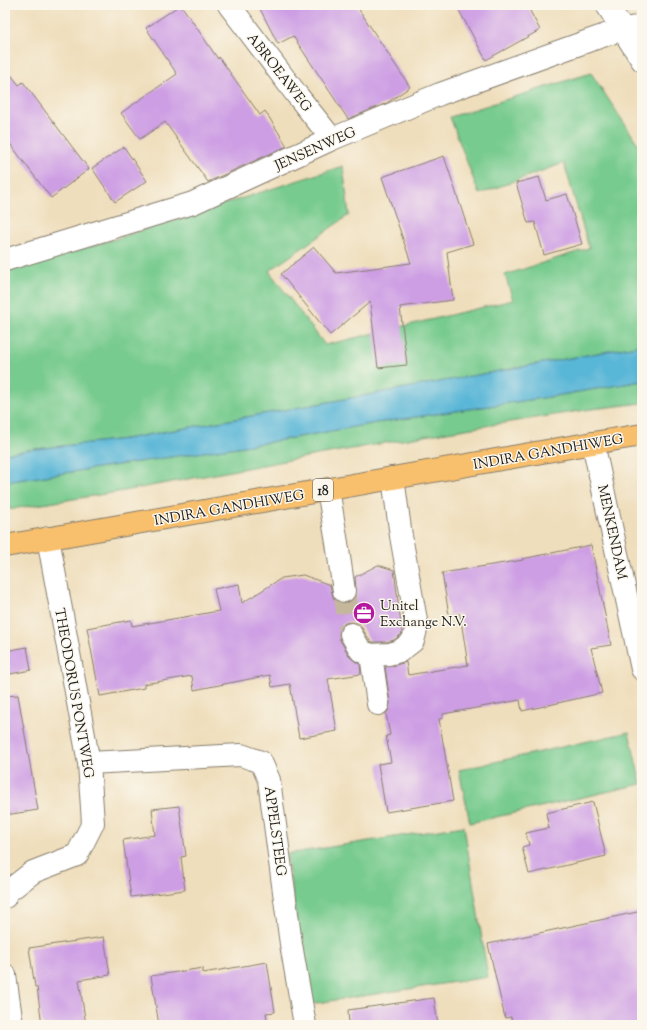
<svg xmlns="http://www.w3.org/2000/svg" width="647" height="1030" viewBox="0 0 647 1030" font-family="'Sorts Mill Goudy',serif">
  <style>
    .green { fill: #77cb8e; stroke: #4a7455 }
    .water { fill: #59b6d7; stroke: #3a697a }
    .building { fill: #cd9ee4 }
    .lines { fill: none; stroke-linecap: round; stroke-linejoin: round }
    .minor-tunnel { stroke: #c5b79c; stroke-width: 22; stroke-dasharray: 22 11; stroke-linecap: butt }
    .minor-casing { stroke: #867d6c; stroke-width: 24 }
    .major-casing { stroke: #867d6c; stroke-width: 24 }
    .minor { stroke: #fff; stroke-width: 22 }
    .major { stroke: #f8bf6c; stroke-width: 22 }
    .labels { text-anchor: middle; stroke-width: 3; stroke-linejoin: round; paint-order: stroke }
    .shield { fill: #fbf7ec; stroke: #5f5e5a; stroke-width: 1 }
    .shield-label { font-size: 13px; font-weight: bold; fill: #1c1c1c }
    .street-label { font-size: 14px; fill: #1c1c1c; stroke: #fbf7ec }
    .poi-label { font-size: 14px; fill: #1c1c1c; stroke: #fbf7ec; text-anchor: start }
  </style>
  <rect width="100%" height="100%" fill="#fbf7ec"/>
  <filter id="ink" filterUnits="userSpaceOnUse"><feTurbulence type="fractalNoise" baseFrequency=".025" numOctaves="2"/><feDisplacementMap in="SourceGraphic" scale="8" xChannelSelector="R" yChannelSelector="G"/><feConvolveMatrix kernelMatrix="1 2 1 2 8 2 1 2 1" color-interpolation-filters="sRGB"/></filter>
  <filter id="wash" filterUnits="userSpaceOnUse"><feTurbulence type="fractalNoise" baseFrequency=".012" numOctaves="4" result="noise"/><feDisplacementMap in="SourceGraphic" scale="16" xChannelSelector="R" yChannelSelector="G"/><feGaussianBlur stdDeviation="0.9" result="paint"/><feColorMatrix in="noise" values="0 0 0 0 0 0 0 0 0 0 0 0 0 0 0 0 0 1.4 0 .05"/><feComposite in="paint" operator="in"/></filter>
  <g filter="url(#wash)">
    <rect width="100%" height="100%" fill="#efdebc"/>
    <path class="green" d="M591,73L642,150V345L125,439L27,450L5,454V267L96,245L343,166L349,215L269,271L325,345L513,300L505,275L589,248L564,163L479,194L450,117Z
      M642,381V403L592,409L447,432L295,459L124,491L5,510V482L270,442L376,423L549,397Z
      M629,732L641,784L470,823L459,770Z
      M464,826L488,977L310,1004L286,854Z"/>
    <path class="water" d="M642,345V381L549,397L376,423L270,442L5,482V454L27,450L125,439Z"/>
    <g id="blocks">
      <path class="building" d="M180,5H181L218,59L219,57L260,115L265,111L287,146L208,182L165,122L140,139L121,113L177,74L146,28Z
        M258,5H356L410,87L387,103L348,119L293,36L278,44Z
        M456,5H527L540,30L486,60Z
        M5,67L19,85L23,82L89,169L51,198L5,137Z
        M124,147L147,181L115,202L92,168Z
        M444,156L473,244L447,252L453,300L400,307L407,365L378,368L370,302L330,335L281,274L314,247L336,273L411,263L382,177Z
        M539,177L546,200L567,194L582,244L544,255L535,222L528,223L516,183Z
        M591,545L611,645L591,648L602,693L522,711L520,700L443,714V718L439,719L453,801L386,812L378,764L391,762L386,736L390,735L386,714L389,709L390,703L385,667L392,666L406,662L408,675L468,665L460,614L449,615L442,573L523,560L522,559Z
        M378,565L394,570L402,632V634L394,640L387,642H373L370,641L362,628L357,623L351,622L345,623L340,628L339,634L340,640L350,657L356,662L360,664L361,674L328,679L337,731L299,738L290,684L272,687L270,675L194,690L192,676L144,684V688L100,696L87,628L131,620L132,626L219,611L214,589L239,584L242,603L282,578L303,575L330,585L332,593L334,599L340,603H346L352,601L356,595V589L355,577Z
        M27,647L31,670L5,675V651Z
        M18,695L38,810L5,815V696Z
        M593,802L606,856L529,874L522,847L529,845L526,833L549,828L546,813Z
        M179,806L186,856L181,857L185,890L131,897L123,840L155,835L152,809Z
        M642,911V1025H512L511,1017L505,1018L488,944Z
        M104,937L110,975L79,980L86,1025H42L37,987H35L29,948Z
        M267,962L275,1012L266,1013L268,1025H159L151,976L203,968V973Z
        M434,998L438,1025H349L348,1010Z"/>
    </g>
  </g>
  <g filter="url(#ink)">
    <use href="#blocks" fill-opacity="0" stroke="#867d6c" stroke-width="1"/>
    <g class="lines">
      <path class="minor-tunnel" d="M344,591L351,634"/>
      <g class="minor-casing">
        <path id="minor" d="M229,5L297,95L332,139
          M607,5L642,60
          M5,260L193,203L332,139L440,94L588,41L623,29L642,26
          M593,443L642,669
          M328,489L337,543L344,591
          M351,634L361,651L371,655L389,654L400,651L413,641L417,626L401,536L393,478
          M371,655L378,704
          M89,763L241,755L261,762L269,780L291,944L305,1025
          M5,897L6,893L33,872L77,855L93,823L89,763L48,538
          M5,975L12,1025"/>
      </g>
      <g class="major-casing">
        <path id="major" d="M5,546L593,443L642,435"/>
      </g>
      <use href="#minor" class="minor"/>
      <use href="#major" class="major"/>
    </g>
  </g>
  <defs>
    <g id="office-disc" transform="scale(1.15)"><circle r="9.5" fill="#b5179e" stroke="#fbf7ec"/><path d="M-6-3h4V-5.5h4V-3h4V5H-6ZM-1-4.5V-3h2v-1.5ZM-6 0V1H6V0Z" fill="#fff"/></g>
  </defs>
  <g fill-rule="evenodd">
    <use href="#office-disc" x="364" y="613"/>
  </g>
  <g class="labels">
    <rect class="shield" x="313" y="479" width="20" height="22" rx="3"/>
    <g class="shield-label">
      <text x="323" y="495">18</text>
    </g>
    <g class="street-label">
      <text transform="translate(280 72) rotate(52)" y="5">ABROEAWEG</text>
      <text transform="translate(315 148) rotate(-24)" y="5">JENSENWEG</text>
      <text transform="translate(548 451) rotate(-10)" y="5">INDIRA GANDHIWEG</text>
      <text transform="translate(229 507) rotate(-10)" y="5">INDIRA GANDHIWEG</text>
      <text transform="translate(613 532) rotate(78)" y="5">MENKENDAM</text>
      <text transform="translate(75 693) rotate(80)" y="5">THEODORUS PONTWEG</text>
      <text transform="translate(276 831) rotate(82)" y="5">APPELSTEEG</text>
    </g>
    <g class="poi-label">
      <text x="380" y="610">Unitel<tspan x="380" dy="16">Exchange N.V.</tspan></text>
    </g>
  </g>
  <rect width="647" height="1030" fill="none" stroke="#fbf7ec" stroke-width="20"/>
</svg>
